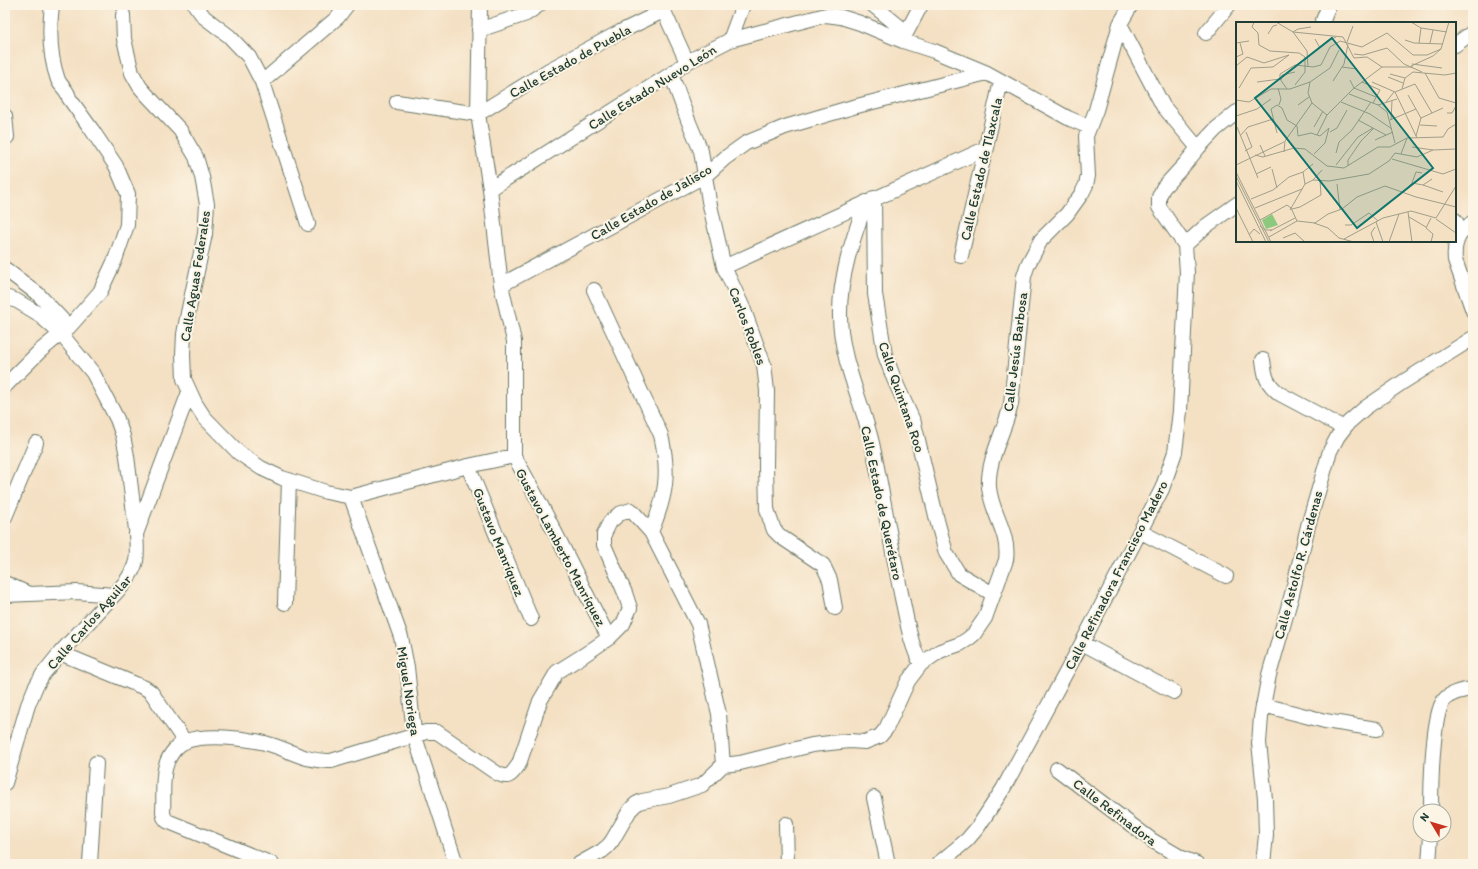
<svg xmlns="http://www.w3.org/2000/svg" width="1478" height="869" viewBox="0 0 1478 869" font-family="Itim,sans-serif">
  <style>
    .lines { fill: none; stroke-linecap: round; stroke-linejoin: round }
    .minor-casing { stroke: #6a7666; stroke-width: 16 }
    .minor { stroke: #fff; stroke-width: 14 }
    .labels { text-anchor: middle; stroke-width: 4; stroke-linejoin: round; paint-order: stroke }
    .street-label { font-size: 14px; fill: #1f3d34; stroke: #fcf5e5 }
    .inset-road { fill: none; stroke: #9f9f8a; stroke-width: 1 }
    .view { fill: #0f766e; fill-opacity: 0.15; stroke: #0f766e; stroke-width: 2 }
    .inset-edge { fill: none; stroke: #1f3d34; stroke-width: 2 }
  </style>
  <rect width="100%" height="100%" fill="#fcf5e5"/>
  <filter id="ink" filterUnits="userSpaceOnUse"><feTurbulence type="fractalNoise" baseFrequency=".025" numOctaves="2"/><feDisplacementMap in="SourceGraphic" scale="8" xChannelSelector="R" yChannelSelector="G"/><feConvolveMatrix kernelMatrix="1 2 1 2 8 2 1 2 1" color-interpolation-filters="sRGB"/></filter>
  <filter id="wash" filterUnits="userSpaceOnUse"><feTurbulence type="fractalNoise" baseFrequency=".012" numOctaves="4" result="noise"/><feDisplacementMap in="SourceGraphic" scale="16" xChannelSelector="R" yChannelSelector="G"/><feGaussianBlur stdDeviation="0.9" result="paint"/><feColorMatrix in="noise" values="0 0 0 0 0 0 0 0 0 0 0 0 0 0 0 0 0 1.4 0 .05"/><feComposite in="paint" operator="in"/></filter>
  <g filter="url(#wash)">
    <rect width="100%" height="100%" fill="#f4e0c3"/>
  </g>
  <g filter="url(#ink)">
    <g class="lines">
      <g class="minor-casing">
        <path id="minor" d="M195,5L204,17L229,36L249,57L262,82L308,224
          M661,5L687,62
          M873,5L906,32
          M123,15L124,39L132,73L140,87L147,95L180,130L196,157L202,177L207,204L205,234L188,313L184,334L183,354L184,379L195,403L204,417L239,453L261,468L282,478L326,492L351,497L468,466L514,456V341L501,285L490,189L478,114L480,5
          M1322,23L1329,5
          M1120,24L1163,106L1198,148
          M479,30L526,14L539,5
          M1206,33L1229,5
          M903,39L921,5
          M730,40L743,5
          M1455,45L1473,32
          M671,74L688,120L701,151L709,201L724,267L743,308L764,365L767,391L766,466L767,509L770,519L774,530L781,537L823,565L830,580L835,608
          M262,82L338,17L347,5
          M397,102L478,114L549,70L620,32L663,11
          M5,116L7,137H5
          M490,189L671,74L687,62L730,40L826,15L841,17L860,23L903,41L934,51L987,73L1068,118L1089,127
          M874,198L875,294L885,355L894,379L914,423L937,520L946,553L959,574L993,594
          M866,202C853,238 839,278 840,317C841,361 862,401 872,443C883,494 891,546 902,598C907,620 910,644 921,664
          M1455,220L1462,232C1455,240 1454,250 1455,260L1473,311
          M1462,232L1473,222
          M1185,245L1206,226L1237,204
          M961,256L1001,81
          M724,267L987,148
          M5,269L38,294L69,327
          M501,285L706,175L725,158L746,143L785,127L853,107L987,73
          M594,290L661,435C670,474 666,496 651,532
          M5,297L17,301L37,313L61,334L93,373L117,419L123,436L127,456L136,530
          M1263,360C1265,377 1266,383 1280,394L1344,428
          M5,386L40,351L69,327L100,292L115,260L127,225L128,194L116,166L92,130L69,98C68,90 61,87 58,80C49,55 49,30 52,5
          M514,456C548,515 577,577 609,638
          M468,466L531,619
          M351,497L401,637L407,667L412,715L415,737L456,864
          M5,517L36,443
          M1141,532L1226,576
          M5,583L27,593
          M5,595L77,592L114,595
          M285,603L289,480
          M1082,643L1174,692
          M60,653L145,688L151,692L185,742
          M1263,705L1325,721L1377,729
          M1057,769L1153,841L1182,858L1197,864
          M5,783L28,705L35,688L43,674L60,653L124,584C138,565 138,558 136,534L189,392
          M874,798L888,864
          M1431,811C1431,790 1432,715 1444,700C1451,692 1463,690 1473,689
          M786,824L787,864
          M90,864L96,763
          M272,864L167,821L164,817L163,812C164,798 162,783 165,769C167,758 175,746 186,741C206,734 244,738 265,743C289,749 304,762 331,761L426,732H437L495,772C508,780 511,776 519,764L540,701L557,672L584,655L609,638L623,624L630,608L625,593L604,545V534L610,522L619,514L631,510L651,532L698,624L719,714L723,765
          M579,864L602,851L608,846L612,841L630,810L636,804L642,801L669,796L702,785L723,765L740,763L812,745L849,741L865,742L880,736L886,729L908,681L921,664L940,651L960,644L968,639L974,634L985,618L1006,560C1010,533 991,513 989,487C987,459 1005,431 1011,404L1024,276L1028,264L1041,240L1067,214L1082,193L1086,185L1088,176L1086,136L1096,110L1120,24L1131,5
          M938,864L967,840L978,827L1003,789L1082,643L1162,489L1175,452L1180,411L1187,272L1185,245L1159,207V197L1163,188L1185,164L1198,148L1216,129L1237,112
          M1263,864L1266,835L1265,799L1259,743L1261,717L1269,675L1292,594L1308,526L1330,451L1338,436L1348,423L1365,408L1403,382L1473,338
          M1429,864L1431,835"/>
      </g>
      <use href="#minor" class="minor"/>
    </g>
  </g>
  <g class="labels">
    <g class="street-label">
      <text transform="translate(570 61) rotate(-29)" y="5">Calle Estado de Puebla</text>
      <text transform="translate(652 87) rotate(-32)" y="5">Calle Estado Nuevo León</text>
      <text transform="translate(981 169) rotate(-77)" y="5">Calle Estado de Tlaxcala</text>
      <text transform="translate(651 202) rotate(-30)" y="5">Calle Estado de Jalisco</text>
      <text transform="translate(195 276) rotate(-81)" y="5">Calle Aguas Federales</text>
      <text transform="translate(748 326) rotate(69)" y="5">Carlos Robles</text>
      <text transform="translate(1015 352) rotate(-83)" y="5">Calle Jesús Barbosa</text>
      <text transform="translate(902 397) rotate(71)" y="5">Calle Quintana Roo</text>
      <text transform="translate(882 503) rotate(78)" y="5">Calle Estado de Querétaro</text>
      <text transform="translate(499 542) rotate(68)" y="5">Gustavo Manríquez</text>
      <text transform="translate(561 547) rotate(62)" y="5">Gustavo Lamberto Manríquez</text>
      <text transform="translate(1298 565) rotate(-75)" y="5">Calle Astolfo R. Cárdenas</text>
      <text transform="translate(1116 575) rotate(-63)" y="5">Calle Refinadora Francisco Madero</text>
      <text transform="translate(89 622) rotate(-49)" y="5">Calle Carlos Aguilar</text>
      <text transform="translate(409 691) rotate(81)" y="5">Miguel Noriega</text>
      <text transform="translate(1115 812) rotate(37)" y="5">Calle Refinadora</text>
    </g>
  </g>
  <g transform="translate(1236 22)">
    <rect width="220" height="220" fill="#f4e0c3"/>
    <path d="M36,192L42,203L30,207L26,198Z" fill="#8cc97e"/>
    <path class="inset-road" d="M18,0L16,5L22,11L23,23L34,29L63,31L69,35V50L59,63M40,0L57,10L107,15L118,36L131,35L146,45H177M175,0L185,6L211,10M32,12L37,4L41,3M79,17L84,26L91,19L100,15M169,18L178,21L207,22M111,20L117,4M0,21L13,19M183,21L185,6M194,21L197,8M118,32L127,33L151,26L168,42L186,50M0,35L7,32L4,21M176,42L206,46M0,44L11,35L28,41L53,33M175,44L197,34L205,27L213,0M72,45L71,29L57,10L62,7L75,5M106,45L121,47M189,51L203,76L220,81M154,52L169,56M152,55L167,61M45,58L46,53L59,50M114,58L118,66L140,75M97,59L108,42L112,22M21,60L44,57M74,60L72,71L76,81L91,93L118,66L146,45M126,60L144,68L137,81M136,60L159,70L181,116M3,66L15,46L37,45L53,33M42,66L45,77L43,83M51,67L44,57V52L59,43L77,45L85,43L94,25L104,19L126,25L151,11L177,33H191L205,27M166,67L169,56L177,50L209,53L220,51M159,70L179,62L196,91M113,72L142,83L151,90L159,121M172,73L185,96L180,114M0,78L13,80L35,67H54L74,60L94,46L103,28M105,80L134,92L156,107M150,80L158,70M62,83L73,75M142,83L161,77M211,91H216L220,84M0,94L21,87L35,77M185,96L207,86M122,98L150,113M154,98L180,87M155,98L156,79M184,103L201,104M1,105L22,156M78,105L87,89M94,110L101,106L111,88M41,111L35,87L41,83L46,86L51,98L61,104L62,114L75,111L84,114L93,106L89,121L78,132M81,113L91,93M4,114L12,105L37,97M139,118L157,110M24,123L29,134M176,125L197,128L220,127M9,129L16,125L10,110M48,130L49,119L76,81M100,131L103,120L116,108L135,80M165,132L171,116M19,133L27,135L58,126L69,127L91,144L108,146L142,125H154L171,116L207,115L212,107L220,102M156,137L207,152L220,147M0,143L48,120M100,143L122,115L137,106M112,144V138L125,119L137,107M36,147L41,166M0,150L35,220M67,150L69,162M20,152L35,145M0,154L33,220M77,158L93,159L133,152L153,139L159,131L181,135L197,128M0,159L30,220M176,161L187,163L196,157M101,162L104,188M187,163L207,170M168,169L176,161L180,150L186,151M15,177L37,168L53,155L67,150L77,142M0,186L17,220M19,186L66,167M56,187L64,185L85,173L84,158M54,188L69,162L77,158L86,148M172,190L176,220M173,195L190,205M200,197L220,211M24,198L51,183L55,186L61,199L79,201L92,192L106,187L121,175L149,164L180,175L220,185M140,200L147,220M78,201L92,206L103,216L118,220M109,203H115L133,191L142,199M24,204L29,208H36M34,209L59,196M13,213L18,207L24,212M33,215L61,199M47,216L59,211L69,220M108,217L147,196L175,189L200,196L220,164M138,220L135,211L139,205M153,220L163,192M195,220L197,212L190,206L195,196"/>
    <path class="view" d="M96,16L197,146L121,206L19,76Z"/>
    <rect width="220" height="220" class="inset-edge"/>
  </g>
  <rect width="1478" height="869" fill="none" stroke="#fcf5e5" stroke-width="20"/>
  <g transform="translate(1432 823) rotate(308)"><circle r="19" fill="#fcf5e5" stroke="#a4ab9e"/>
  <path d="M0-3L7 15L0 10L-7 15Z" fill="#c8321e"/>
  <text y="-6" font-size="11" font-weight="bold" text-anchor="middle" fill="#1f3d34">N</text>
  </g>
</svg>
